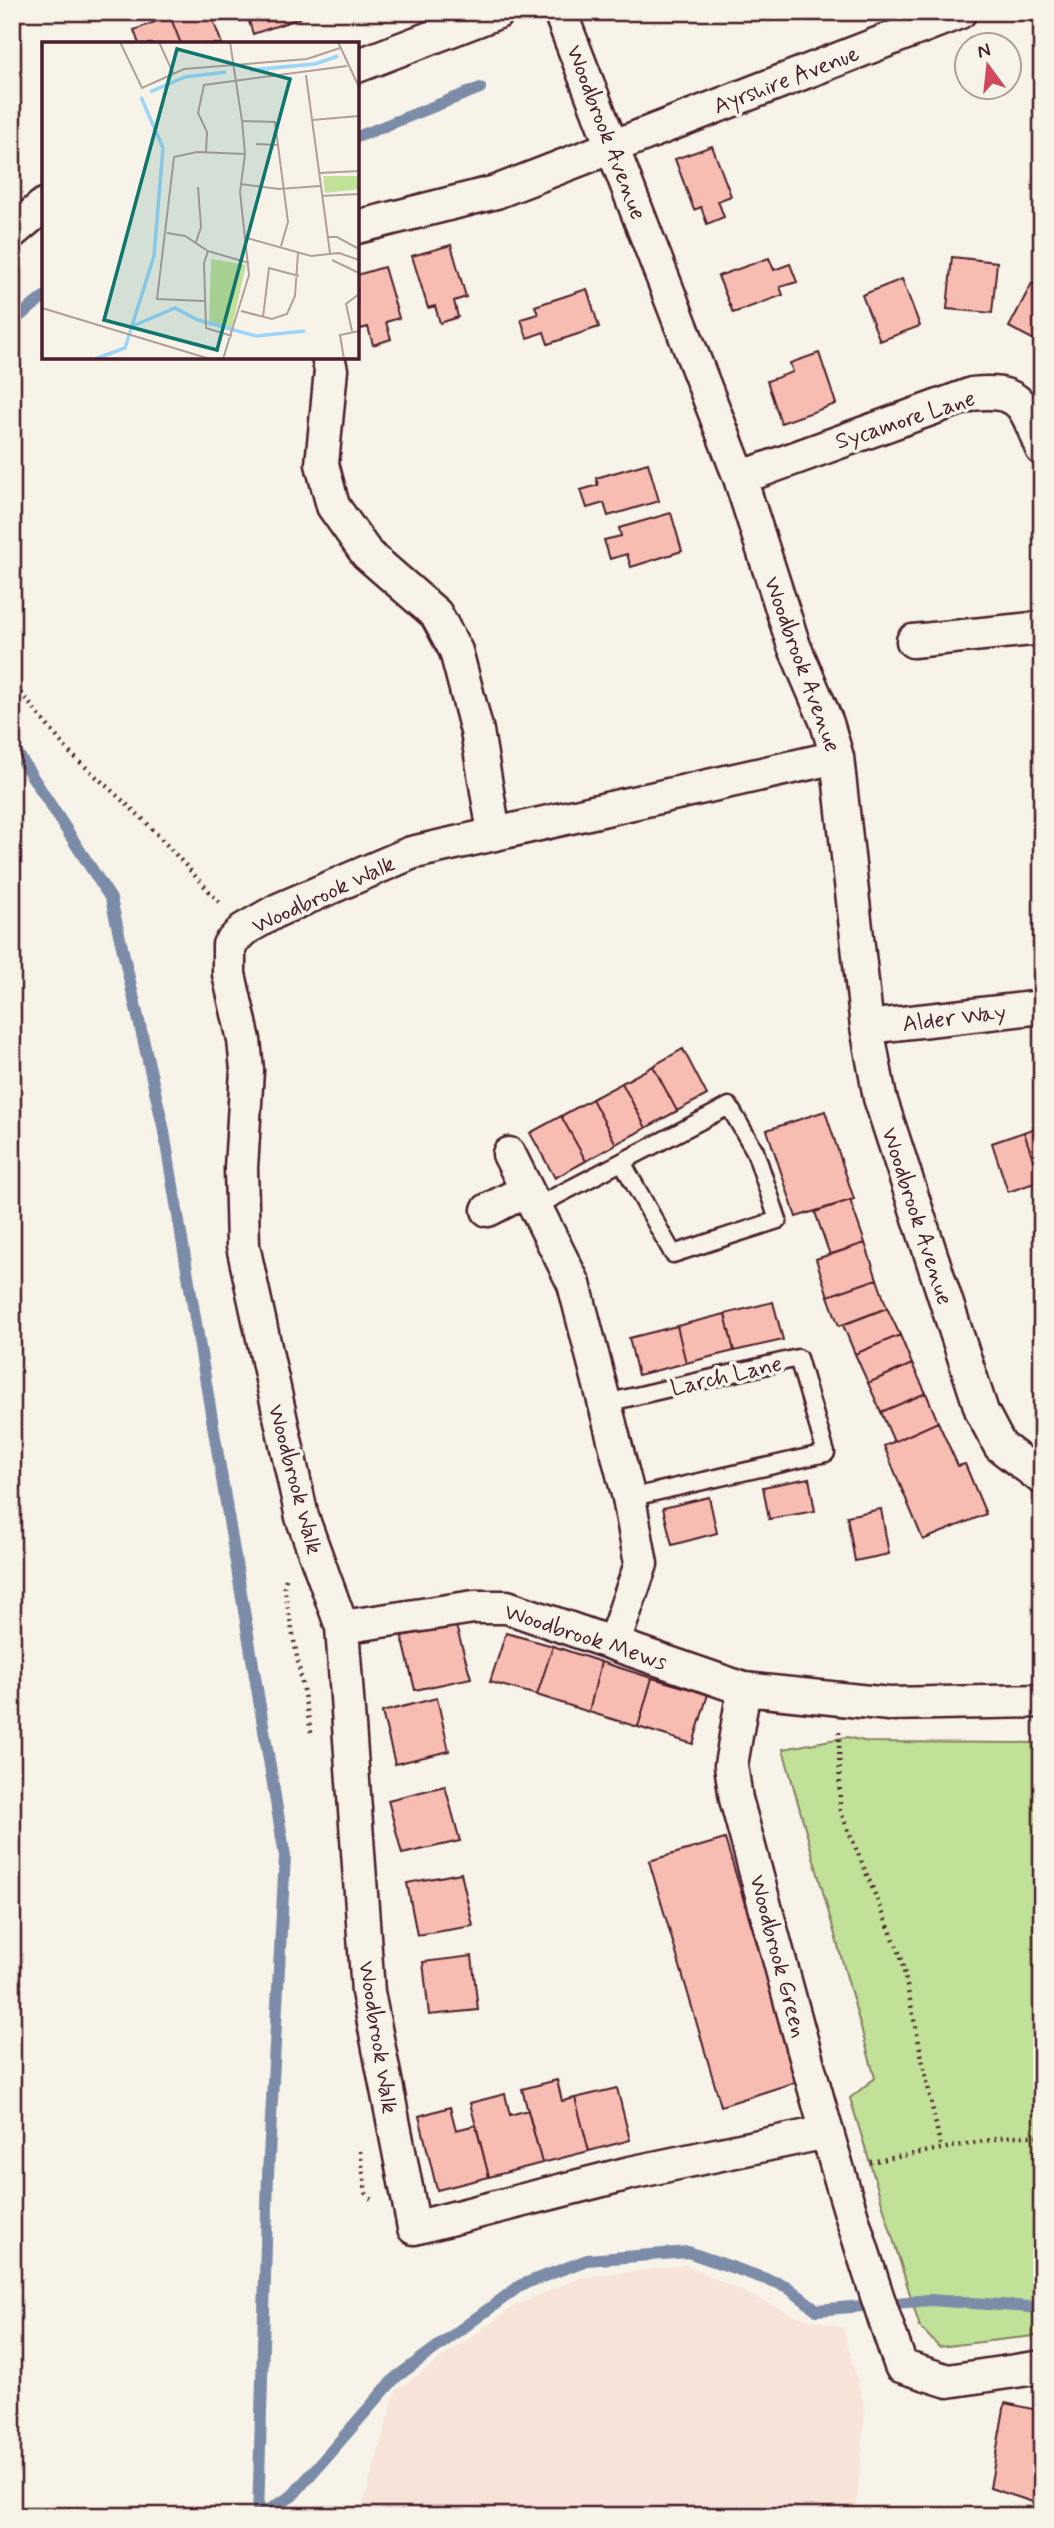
<svg xmlns="http://www.w3.org/2000/svg" width="1054" height="2528" viewBox="0 0 1054 2528" font-family="Mynerve,sans-serif">
  <style>
    .built { fill: #f7e3d8 }
    .green { fill: #c1e098; stroke: #868062; stroke-width: 2 }
    .lines { fill: none; stroke-linecap: round; stroke-linejoin: round }
    .stream { stroke: #7b8ca8; stroke-width: 12 }
    .building { fill: #f8bdb2; stroke: #4a1f2b; stroke-width: 2 }
    .lane-casing { stroke: #4a1f2b; stroke-width: 21 }
    .street-casing { stroke: #4a1f2b; stroke-width: 37 }
    .path { stroke: #4a1f2b; stroke-width: 4.5; stroke-dasharray: 2 5; stroke-linecap: butt }
    .lane { stroke: #f7f3e8; stroke-width: 16 }
    .street { stroke: #f7f3e8; stroke-width: 32 }
    .labels { text-anchor: middle; stroke-width: 7; stroke-linejoin: round; paint-order: stroke }
    .street-label { font-size: 23px; fill: #4a1f2b; stroke: #f7f3e8 }
    .inset-river { fill: none; stroke: #9bd5fb; stroke-width: 3.5 }
    .inset-road { fill: none; stroke: #b29e9c; stroke-width: 2 }
    .view { fill: #0f766e; fill-opacity: 0.15; stroke: #0f766e; stroke-width: 3.5 }
    .inset-edge { fill: none; stroke: #4a1f2b; stroke-width: 3.5 }
  </style>
  <rect width="100%" height="100%" fill="#f7f3e8"/>
  <filter id="ink" filterUnits="userSpaceOnUse"><feTurbulence type="fractalNoise" baseFrequency=".0143" numOctaves="2"/><feDisplacementMap in="SourceGraphic" scale="14" xChannelSelector="R" yChannelSelector="G"/><feConvolveMatrix kernelMatrix="1 2 1 2 8 2 1 2 1" color-interpolation-filters="sRGB"/></filter>
  <g filter="url(#ink)">
    <path class="built" d="M686,2265L790,2314L843,2328L865,2409L856,2516H360L396,2391L516,2305L580,2278Z"/>
    <path class="green" d="M847,1737L868,1742L1042,1743V2335L939,2347L920,2327L850,2098L875,2078L783,1749Z"/>
    <g class="lines">
      <path class="stream" d="M686,14L691,12
        M357,137L480,88
        M12,322L44,297
        M12,745L111,899L163,1126L285,1856L268,2175L258,2516
        M259,2516L292,2496L395,2378L521,2285L587,2260L688,2252L786,2286L817,2310L930,2300L1042,2308"/>
    </g>
    <path class="building" d="M180,12H210L222,44H181L170,16Z
      M246,12H298L300,18L253,34Z
      M170,16L181,44H139L134,30Z
      M712,146L731,196L718,201L724,217L707,224L701,207L694,210L675,159Z
      M451,245L466,297L454,301L458,317L440,323L435,306L428,308L412,256Z
      M952,257L997,262L992,313L947,309Z
      M769,258L774,270L790,264L797,282L780,287L783,295L733,313L718,276Z
      M384,267L399,318L386,322L391,339L373,345L368,327L361,329L357,317V275Z
      M902,279L920,326L880,341L862,295Z
      M1032,283L1042,288V344L1009,327Z
      M587,289L599,327L548,344L544,332L527,338L521,319L538,314L535,306Z
      M819,353L836,404L781,423L767,381L793,372L790,363Z
      M648,463L659,501L608,516L604,503L587,508L581,490L598,485L596,478Z
      M671,513L682,551L631,567L627,554L610,559L604,540L621,536L619,528Z
      M683,1049L707,1095L677,1111L653,1066Z
      M653,1066L677,1111L646,1128L622,1083Z
      M622,1083L646,1128L616,1144L592,1099Z
      M592,1099L616,1144L586,1161L561,1116Z
      M825,1111L854,1199L796,1217L767,1130Z
      M561,1116L586,1161L555,1178L530,1133Z
      M1042,1126V1180L1040,1181L1024,1132Z
      M1024,1132L1040,1181L1008,1192L992,1143Z
      M850,1200L865,1243L830,1255L815,1212Z
      M865,1243L877,1279L828,1296L816,1259Z
      M877,1279L887,1308L839,1326L828,1296Z
      M773,1302L783,1340L734,1351L725,1314Z
      M887,1308L900,1335L855,1354L843,1325Z
      M725,1314L734,1351L686,1363L677,1326Z
      M677,1326L686,1363L638,1375L629,1338Z
      M900,1335L912,1364L868,1383L855,1354Z
      M912,1364L926,1393L881,1412L868,1383Z
      M926,1393L938,1422L894,1442L881,1412Z
      M938,1422L958,1466L965,1464L986,1514L923,1540L884,1446Z
      M809,1478L815,1511L769,1519L763,1487Z
      M709,1497L717,1533L672,1545L663,1508Z
      M881,1509L889,1554L855,1561L847,1516Z
      M456,1626L471,1678L415,1690L402,1636Z
      M506,1633L553,1646L537,1695L490,1682Z
      M553,1646L601,1662L589,1712L537,1695Z
      M601,1662L652,1678L638,1727L589,1712Z
      M652,1678L708,1694L693,1744L638,1727Z
      M437,1698L449,1751L395,1764L382,1712Z
      M445,1786L460,1841L402,1854L388,1800Z
      M725,1839L799,2081L721,2106L649,1861Z
      M461,1873L473,1926L417,1935L407,1883Z
      M472,1956L478,2010L429,2015L423,1962Z
      M557,2080L562,2101L575,2098L589,2151L542,2163L522,2089Z
      M617,2088L630,2140L589,2151L575,2098Z
      M505,2094L510,2115L528,2110L542,2163L489,2177L470,2103Z
      M450,2107L456,2130L476,2125L489,2177L437,2190L419,2116Z
      M1005,2403L1042,2411V2505L990,2488Z"/>
    <g class="lines">
      <g class="lane-casing">
        <path id="lane" d="M535,1207L729,1106L755,1151L778,1220L673,1254L622,1162
          M606,1403L798,1358L826,1453L629,1498"/>
      </g>
      <g class="street-casing">
        <path id="street" d="M560,12L740,478L794,646L827,723L837,757L867,1027L880,1098L982,1412L1000,1446L1042,1478
          M357,66L498,12
          M357,227L496,192L960,12
          M12,232L44,205
          M328,357L331,370L322,464L333,506L367,554L436,614L456,651L477,731L494,833
          M740,478L972,394C1023,388 1025,408 1042,449
          M913,641L1042,628
          M867,1027L1042,1007
          M509,1154L574,1284L629,1498L641,1564L614,1642
          M488,1210L527,1190
          M342,1627L474,1607H507L744,1689L889,1704L1042,1701
          M744,1689L731,1765L736,1799C788,1989 835,2180 901,2366L948,2381L1042,2367
          M827,2132L630,2173L414,2228L368,1992L342,1627L302,1517L243,1246L241,1168L247,1070L244,1040L229,974V945L243,930L278,910L411,853L837,757"/>
      </g>
      <path class="path" d="M12,658L15,684
        M12,682L69,752L144,820L220,903
        M286,1579L284,1587L311,1732
        M839,1732L840,1810L901,1957L941,2149
        M360,2151L366,2193L371,2199
        M870,2162L1011,2136H1042"/>
      <use href="#lane" class="lane"/>
      <use href="#street" class="street"/>
    </g>
  </g>
  <g class="labels">
    <g class="street-label">
      <text transform="translate(786 79) rotate(-21)" y="8">Ayrshire Avenue</text>
      <text transform="translate(607 132) rotate(69)" y="8">Woodbrook Avenue</text>
      <text transform="translate(905 419) rotate(-18)" y="8">Sycamore Lane</text>
      <text transform="translate(803 664) rotate(70)" y="8">Woodbrook Avenue</text>
      <text transform="translate(323 894) rotate(-25)" y="8">Woodbrook Walk</text>
      <text transform="translate(954 1017) rotate(-7)" y="8">Alder Way</text>
      <text transform="translate(918 1216) rotate(72)" y="8">Woodbrook Avenue</text>
      <text transform="translate(726 1375) rotate(-13)" y="8">Larch Lane</text>
      <text transform="translate(296 1479) rotate(75)" y="8">Woodbrook Walk</text>
      <text transform="translate(586 1636) rotate(18)" y="8">Woodbrook Mews</text>
      <text transform="translate(779 1956) rotate(75)" y="8">Woodbrook Green</text>
      <text transform="translate(379 2037) rotate(81)" y="8">Woodbrook Walk</text>
    </g>
  </g>
  <g transform="translate(42 42)">
    <rect width="317" height="317" fill="#f7f3e8"/>
    <path d="M281,134H317V147L283,151ZM169,217L204,223L189,289L167,282Z" fill="#c1e098"/>
    <path class="inset-river" d="M208,28L273,22L296,14M108,50L143,35L184,30M91,284L133,266L156,278L214,294L263,289M53,317L83,306L112,214L121,106L99,55"/>
    <path class="inset-road" d="M78,0L100,46L142,27L265,17L298,6M117,0L131,31M296,0L317,45M264,33L288,211M270,78L317,74M200,79L233,80L246,180L239,204M214,102L236,103M164,110L165,90L156,71L162,43L305,24M277,131L317,129M198,142L237,147L278,144M280,154L317,152M125,191L143,194L166,209L207,221M286,195H295L317,207M205,196L269,214L297,211L317,218M154,200L159,185L156,145M166,209L162,221L164,286L190,294M290,218L317,231M162,259L115,257L132,115L155,110L203,112M0,266L168,317M199,269L230,277L245,272L253,254L256,211M221,275L227,226L257,234M310,289L304,262L317,252M181,317L207,233L198,150L203,112L200,79L188,0M302,317L298,293L317,289"/>
    <path class="view" d="M135,7L248,37L175,308L62,278Z"/>
    <rect width="317" height="317" class="inset-edge"/>
  </g>
  <rect width="1054" height="2528" fill="none" stroke="#f7f3e8" stroke-width="42"/>
  <rect x="21" y="21" width="1012" height="2486" fill="none" stroke="#4a1f2b" stroke-width="2.5" filter="url(#ink)"/>
  <g transform="translate(988 66) rotate(345)"><circle r="33" fill="#f7f3e8" stroke="#b29e9c" stroke-width="2"/>
  <path d="M0-5L12 26L0 18L-12 26Z" fill="#d1495b"/>
  <text y="-10" font-size="19" font-weight="bold" text-anchor="middle" fill="#4a1f2b">N</text>
  </g>
</svg>
